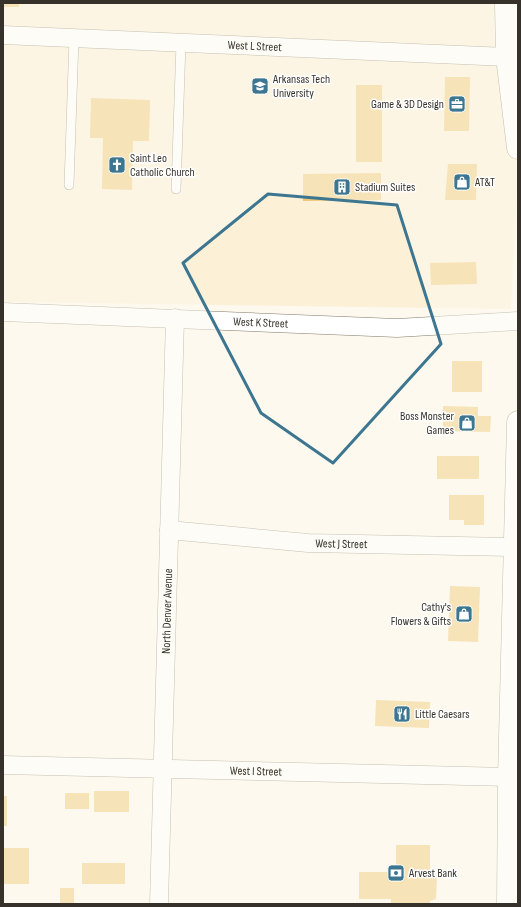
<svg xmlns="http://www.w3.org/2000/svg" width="521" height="907" viewBox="0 0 521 907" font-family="'Sofia Sans Condensed',sans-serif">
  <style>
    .built { fill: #fcf0d6 }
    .building { fill: #edc776 }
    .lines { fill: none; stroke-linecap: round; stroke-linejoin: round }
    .service-casing { stroke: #837b6b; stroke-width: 10 }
    .minor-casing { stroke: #837b6b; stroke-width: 19 }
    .trunk-casing { stroke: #837b6b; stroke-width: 23 }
    .service { stroke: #fff; stroke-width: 9 }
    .minor { stroke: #fff; stroke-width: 18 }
    .trunk { stroke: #fff; stroke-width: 22 }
    .marked { fill: none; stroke: #3d7690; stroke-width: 3; stroke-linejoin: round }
    .labels { text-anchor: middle; stroke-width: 3; stroke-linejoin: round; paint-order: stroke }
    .street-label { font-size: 12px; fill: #36322b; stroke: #fff }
    .poi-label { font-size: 12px; fill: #36322b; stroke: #fff; text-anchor: start }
  </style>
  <rect width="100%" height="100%" fill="#fef9ee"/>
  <path class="built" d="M3,3H518V169L511,309L3,302Z"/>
  <path class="building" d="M3,3H19V7H3Z
    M445,77H470L469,131H444Z
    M356,85H382V162H356Z
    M91,98L150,100L149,141H133L132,190L102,189L103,138H90Z
    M448,164H477L476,200H445Z
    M381,173V200L303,201V174Z
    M476,262L477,284L431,285L430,263Z
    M452,361H482V392H452Z
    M443,406L478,407V416H491L490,432L443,431Z
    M437,456H479V479H437Z
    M449,495H484V525H464V520H449Z
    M450,586L480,587L478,642L448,641Z
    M376,700L430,702L429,728L375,726Z
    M94,791H129V812H94Z
    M65,793H89V809H65Z
    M3,796H7V826H3Z
    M396,845H430V872L437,875L436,899L430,901V904H391V899H359V872H396Z
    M4,848H29V884H4Z
    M82,863H125V884H82Z
    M60,888H74V904H60Z"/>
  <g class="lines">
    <g class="service-casing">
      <path id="service" d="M69,185L74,38
        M176,189L181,43"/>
    </g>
    <g class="minor-casing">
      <g id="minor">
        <path id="s1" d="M3,35L507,57"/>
        <path id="s2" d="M3,312L397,328L518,321"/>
        <path id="s3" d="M169,530L308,543L515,547"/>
        <path id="s4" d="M3,765L509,777"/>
        <path id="s5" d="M159,904L175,318"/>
      </g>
    </g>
    <g class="trunk-casing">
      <path id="trunk" d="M506,3L507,57L518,148
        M508,904L509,777L518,422"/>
    </g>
    <use href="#service" class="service"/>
    <use href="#minor" class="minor"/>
    <use href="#trunk" class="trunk"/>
  </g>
  <path d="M0 0H521V907H0ZM268,194L397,205L441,344L333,463L261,413L183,263Z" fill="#fef9ee" fill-opacity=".55" fill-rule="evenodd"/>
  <path class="marked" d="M268,194L397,205L441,344L333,463L261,413L183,263Z"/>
  <defs>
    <g id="university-square" transform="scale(0.9)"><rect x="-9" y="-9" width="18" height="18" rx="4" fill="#3d7690" stroke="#fff"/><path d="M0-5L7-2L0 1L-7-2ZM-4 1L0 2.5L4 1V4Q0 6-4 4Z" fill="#fff"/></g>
    <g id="office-square" transform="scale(0.9)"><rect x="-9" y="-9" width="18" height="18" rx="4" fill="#3d7690" stroke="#fff"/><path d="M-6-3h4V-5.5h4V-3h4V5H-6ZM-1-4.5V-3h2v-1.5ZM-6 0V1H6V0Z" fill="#fff"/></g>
    <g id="church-square" transform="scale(0.9)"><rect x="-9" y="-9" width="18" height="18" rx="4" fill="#3d7690" stroke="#fff"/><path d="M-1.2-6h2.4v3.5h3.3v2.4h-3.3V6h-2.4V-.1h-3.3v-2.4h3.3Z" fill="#fff"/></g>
    <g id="shop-square" transform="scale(0.9)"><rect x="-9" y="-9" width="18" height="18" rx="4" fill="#3d7690" stroke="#fff"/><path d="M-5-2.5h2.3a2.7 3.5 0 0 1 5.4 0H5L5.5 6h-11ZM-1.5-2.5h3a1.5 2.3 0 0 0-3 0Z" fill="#fff"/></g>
    <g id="building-square" transform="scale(0.9)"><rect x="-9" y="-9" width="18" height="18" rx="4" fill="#3d7690" stroke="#fff"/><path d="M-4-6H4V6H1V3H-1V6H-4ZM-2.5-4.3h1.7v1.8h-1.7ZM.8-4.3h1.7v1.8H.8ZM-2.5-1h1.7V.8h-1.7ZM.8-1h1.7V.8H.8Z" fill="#fff"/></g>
    <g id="restaurant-square" transform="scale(0.9)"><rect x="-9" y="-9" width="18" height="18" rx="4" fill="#3d7690" stroke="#fff"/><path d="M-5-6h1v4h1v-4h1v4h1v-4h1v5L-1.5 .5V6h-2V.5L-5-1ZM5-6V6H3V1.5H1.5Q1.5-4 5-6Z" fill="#fff"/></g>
    <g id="bank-square" transform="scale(0.9)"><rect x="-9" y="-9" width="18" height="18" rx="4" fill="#3d7690" stroke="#fff"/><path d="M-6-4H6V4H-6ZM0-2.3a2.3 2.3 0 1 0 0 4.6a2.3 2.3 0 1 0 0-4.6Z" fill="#fff"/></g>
  </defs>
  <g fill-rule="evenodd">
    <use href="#university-square" x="260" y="86"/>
    <use href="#office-square" x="457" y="104"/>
    <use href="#church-square" x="117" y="165"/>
    <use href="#shop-square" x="462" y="182"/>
    <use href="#building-square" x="342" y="187"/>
    <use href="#shop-square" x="467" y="423"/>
    <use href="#shop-square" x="464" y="614"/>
    <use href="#restaurant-square" x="402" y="714"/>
    <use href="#bank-square" x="396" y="873"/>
  </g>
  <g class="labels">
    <g class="street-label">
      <text dy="4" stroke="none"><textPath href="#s1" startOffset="252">West L Street</textPath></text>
      <text dy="4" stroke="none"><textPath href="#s2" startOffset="258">West K Street</textPath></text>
      <text dy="4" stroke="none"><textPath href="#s3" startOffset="173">West J Street</textPath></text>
      <text dy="4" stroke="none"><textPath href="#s5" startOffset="293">North Denver Avenue</textPath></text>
      <text dy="4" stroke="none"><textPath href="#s4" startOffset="253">West I Street</textPath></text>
    </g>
    <g class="poi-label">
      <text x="273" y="83">Arkansas Tech<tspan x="273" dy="14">University</tspan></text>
      <text x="444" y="108" text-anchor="end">Game &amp; 3D Design</text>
      <text x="130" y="162">Saint Leo<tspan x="130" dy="14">Catholic Church</tspan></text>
      <text x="475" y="186">AT&amp;T</text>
      <text x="355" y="191">Stadium Suites</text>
      <text x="454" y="420" text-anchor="end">Boss Monster<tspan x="454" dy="14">Games</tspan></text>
      <text x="451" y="611" text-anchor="end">Cathy's<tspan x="451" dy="14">Flowers &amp; Gifts</tspan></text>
      <text x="415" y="718">Little Caesars</text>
      <text x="409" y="877">Arvest Bank</text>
    </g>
  </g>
  <rect width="521" height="907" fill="none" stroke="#36322b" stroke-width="8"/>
</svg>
